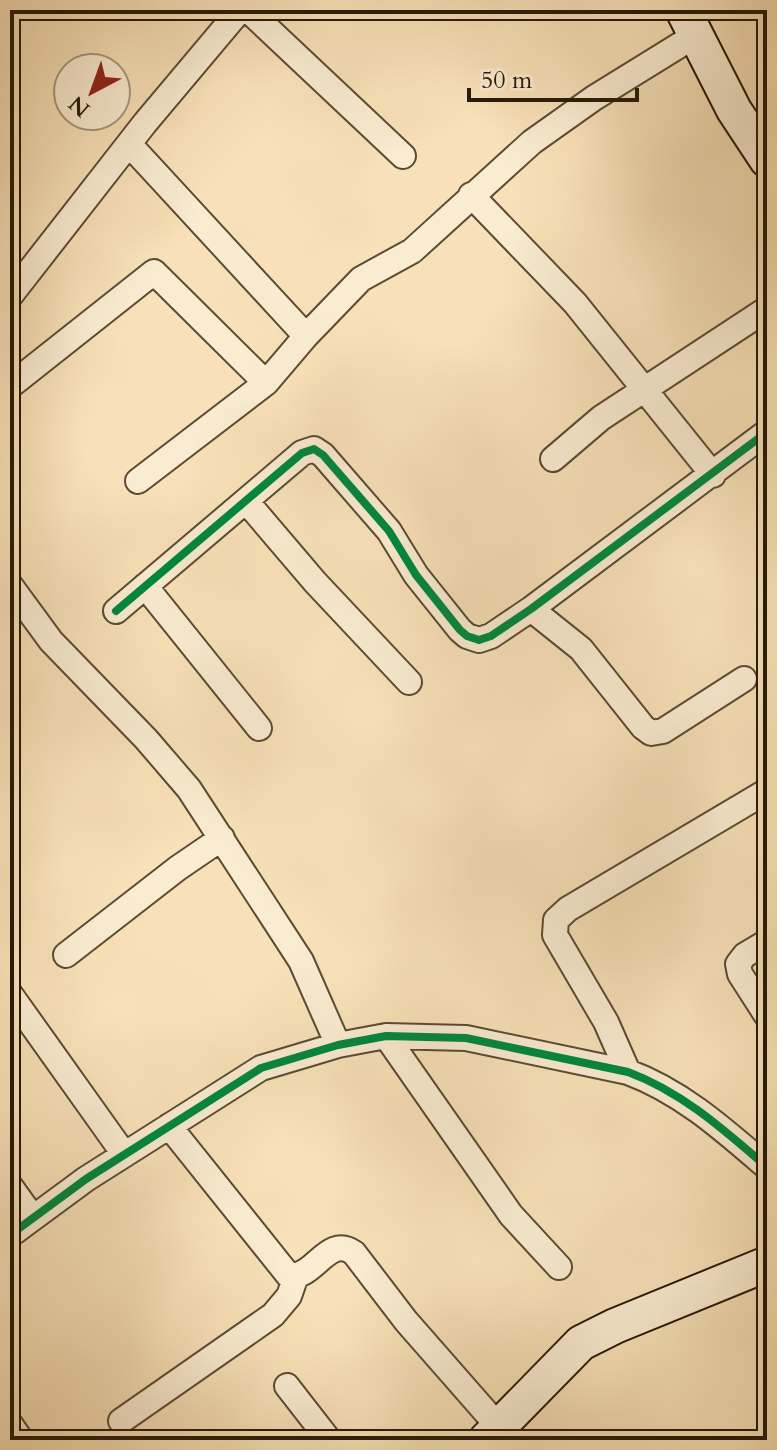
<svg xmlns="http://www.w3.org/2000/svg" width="777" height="1450" viewBox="0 0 777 1450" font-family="Cardo,serif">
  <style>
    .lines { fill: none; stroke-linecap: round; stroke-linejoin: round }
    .street-casing { stroke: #5a4b32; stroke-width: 28 }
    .secondary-casing { stroke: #261906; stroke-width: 38 }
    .street { stroke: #faecd1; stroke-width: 24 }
    .secondary { stroke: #faecd1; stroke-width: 34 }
    .cycleway-casing { stroke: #faecd1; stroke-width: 13 }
    .cycleway { stroke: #00873e; stroke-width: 8 }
  </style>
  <rect width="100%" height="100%" fill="#f8e1b8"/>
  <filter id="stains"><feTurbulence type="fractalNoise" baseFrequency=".0025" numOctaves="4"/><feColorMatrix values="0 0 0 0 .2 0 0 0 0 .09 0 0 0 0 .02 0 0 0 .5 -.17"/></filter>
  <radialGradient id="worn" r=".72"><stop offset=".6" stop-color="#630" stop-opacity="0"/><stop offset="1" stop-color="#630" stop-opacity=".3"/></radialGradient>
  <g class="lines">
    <g class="street-casing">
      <path id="street" d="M248,10L403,156
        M129,144L306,336
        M471,195L575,303L713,475
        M10,296L145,123L240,10
        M10,386L154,272L266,383
        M553,459L601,418L767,309
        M138,481L266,383L306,336L361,279L412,251L532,142L594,98L696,35
        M246,501L315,582L409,682
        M10,585L51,641L146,739L189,789L301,961L338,1045
        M145,586L259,728
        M531,609L581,649L643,727L651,733L663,731L744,679
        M116,611L302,453L314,449L323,455L389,531L416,575L460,630L467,636L479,640L491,636L531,609L767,432
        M767,942L745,955L738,964L740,974L767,1016
        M66,955L178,868L222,838
        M10,994L124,1154
        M386,1036L511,1215L559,1267
        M628,1072L606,1022L555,935L556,920L568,909L767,791
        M169,1126L289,1276C315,1278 328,1234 354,1253L406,1321L498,1426
        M10,1186L33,1218
        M10,1235L86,1179L261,1068L338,1045L386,1036L466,1038L628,1072C682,1092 724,1130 767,1167
        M287,1386L329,1440
        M121,1421L273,1315L289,1296L296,1276
        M10,1424L21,1440"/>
    </g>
    <g class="secondary-casing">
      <path id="secondary" d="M683,10L734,110L767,160
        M486,1440L581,1343L615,1326L767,1264"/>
    </g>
    <use href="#street" class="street"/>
    <use href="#secondary" class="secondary"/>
    <g class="cycleway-casing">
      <path id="cycleway" d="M116,611L302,453L314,449L323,455L389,531L416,575L460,630L467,636L479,640L491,636L531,609L767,432
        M10,1235L86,1179L261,1068L338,1045L386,1036L466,1038L628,1072C682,1092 724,1130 767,1167"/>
    </g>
    <use href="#cycleway" class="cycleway"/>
  </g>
  <rect width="777" height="1450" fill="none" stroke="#f8e1b8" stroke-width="40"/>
  <rect x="12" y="12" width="753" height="1426" fill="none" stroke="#261906" stroke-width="4"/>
  <rect x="20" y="20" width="737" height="1410" fill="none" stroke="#261906" stroke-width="2"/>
  <g transform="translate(92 92) rotate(221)"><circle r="38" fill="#faecd1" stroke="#a59880" stroke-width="2"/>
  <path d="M0-6L14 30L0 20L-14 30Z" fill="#8f2418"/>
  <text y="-12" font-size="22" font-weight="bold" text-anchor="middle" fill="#261906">N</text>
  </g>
  <path d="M469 88v12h168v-12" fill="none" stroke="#261906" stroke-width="4"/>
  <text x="481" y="88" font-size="24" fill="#261906" stroke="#faecd1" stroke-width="6" paint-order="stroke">50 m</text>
  <rect width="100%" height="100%" filter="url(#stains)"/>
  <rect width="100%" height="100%" fill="url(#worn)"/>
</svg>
